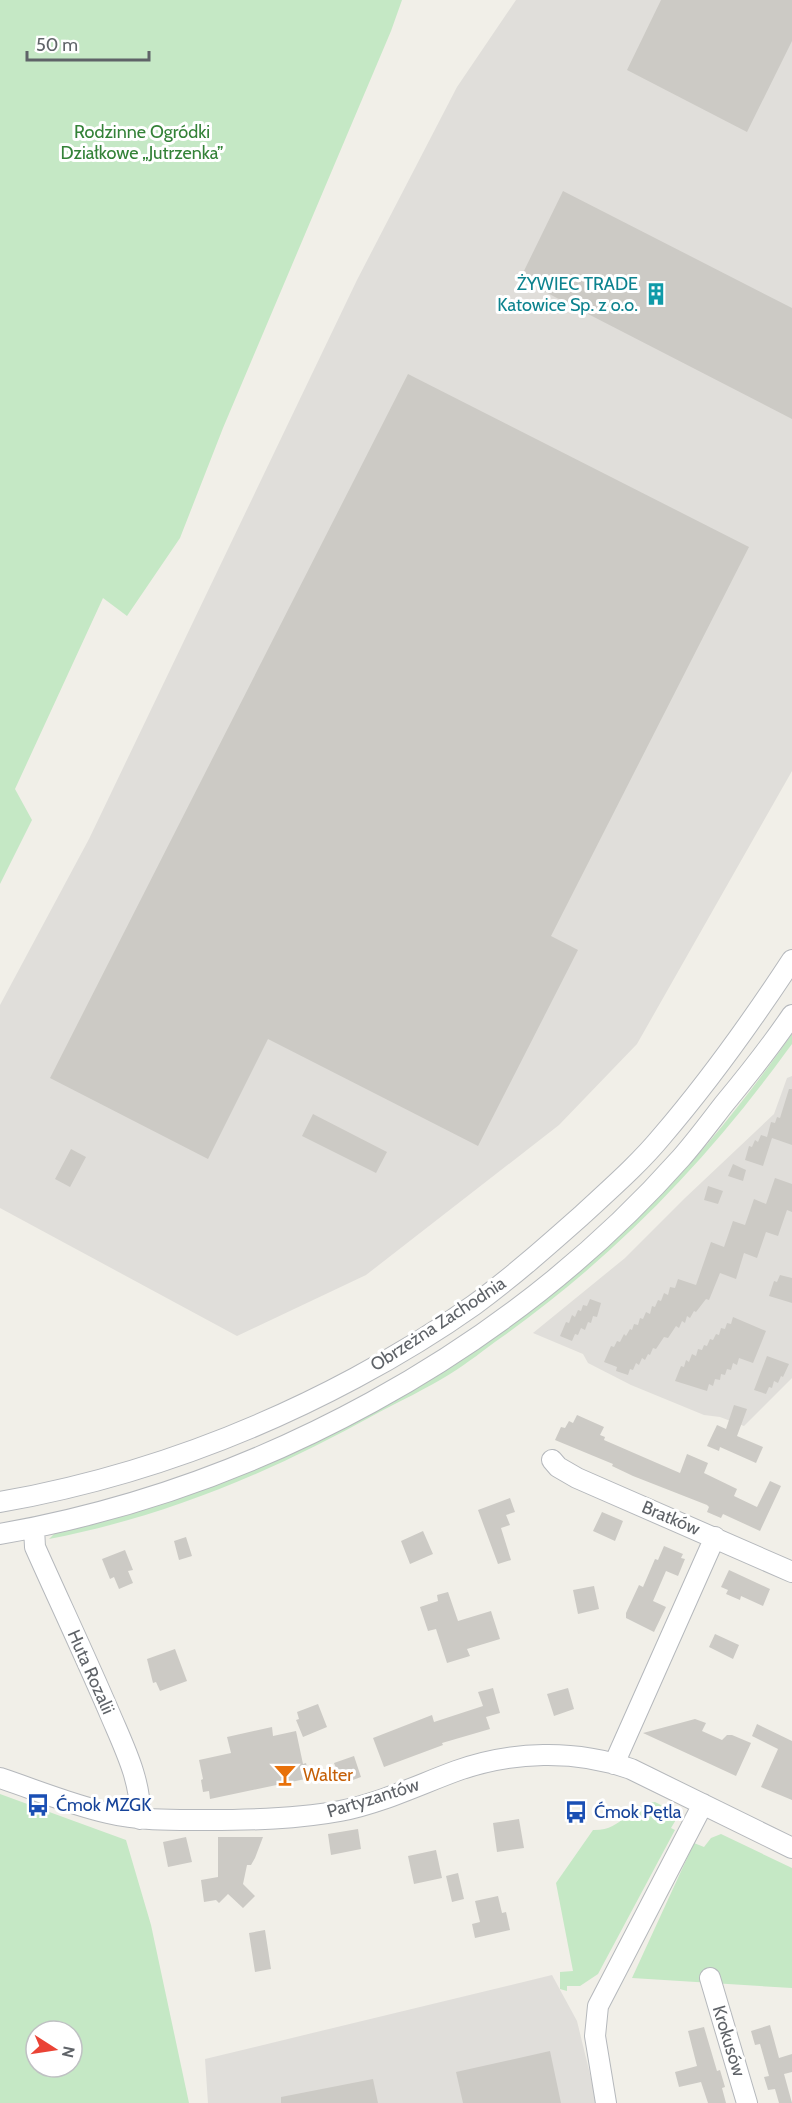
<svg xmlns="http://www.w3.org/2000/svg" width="792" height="2103" viewBox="0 0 792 2103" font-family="Cabin,sans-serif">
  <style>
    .industrial { fill: #e0deda }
    .green { fill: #c5e8c5; fill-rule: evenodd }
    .building { fill: #cccac5 }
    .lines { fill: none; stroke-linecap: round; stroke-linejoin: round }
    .minor-casing { stroke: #b5b8bc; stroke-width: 22 }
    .minor { stroke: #fff; stroke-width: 20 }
    .labels { text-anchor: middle; stroke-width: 6; stroke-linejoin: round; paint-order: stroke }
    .park-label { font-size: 18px; fill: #348238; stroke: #fff }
    .culture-label { font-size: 18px; fill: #0d838f; stroke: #fff; text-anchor: end }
    .street-label { font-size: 18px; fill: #5f6368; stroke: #fff }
    .food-label { font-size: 18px; fill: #c56008; stroke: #fff; text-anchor: start }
    .transit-label { font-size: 18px; fill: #164399; stroke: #fff; text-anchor: start }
  </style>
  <rect width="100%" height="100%" fill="#f1efe8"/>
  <path class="industrial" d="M516,0H792V771L637,1044L559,1125L366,1275L237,1336L0,1208V1005L89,839L357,280L457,87Z
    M792,1076V1378L744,1426L720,1417L704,1415L631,1385L588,1363L583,1354L533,1333L625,1258L685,1198L774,1114L787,1078Z
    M552,1975L577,2021L597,2103H208L205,2059Z"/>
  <path class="green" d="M0,0H402L391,31L223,428L180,538L127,616L103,598L15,789L32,820L0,884Z
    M792,1034V1044L786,1052C706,1162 613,1258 502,1337C485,1349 468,1363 450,1374C426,1389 400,1401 374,1415C272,1472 164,1517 49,1539L56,1532C279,1479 483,1371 646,1210C701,1156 748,1096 792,1034Z
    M0,1794L126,1840L151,1925L189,2103H0ZM36,2031H72V2067H36Z
    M655,1802L677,1813V1818L671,1828L675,1830L598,1974L580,1986H567V1991L560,1989V1972L573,1971L556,1883L593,1830C624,1831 626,1805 655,1802Z
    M721,1834L792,1868V1988L632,1978L694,1843L704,1847L711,1838Z"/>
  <path class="building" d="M661,0H792V41L747,132L627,70Z
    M563,191L792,308V419L520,279Z
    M408,374L749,547L551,936L578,950L478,1146L268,1039L208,1159L50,1078Z
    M789,1089H792V1145L772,1138L763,1166L745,1160L749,1146L752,1147L755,1140L758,1142L761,1135L767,1137L771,1122L775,1123L777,1117L780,1118Z
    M313,1114L387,1152L376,1173L302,1136Z
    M71,1149L86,1157L70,1187L55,1179Z
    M733,1164L746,1170L743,1181L728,1176Z
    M775,1178L792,1184V1212L787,1210L778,1236L766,1232L757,1258L744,1253L736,1279L720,1273L709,1300L706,1299L696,1312L694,1311L690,1318L687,1316L685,1323L682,1321L679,1328L676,1326L668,1338L664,1337L656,1349L653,1348L650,1355L648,1354L645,1360L642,1358L639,1365L636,1363L633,1370L630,1369L628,1375L616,1371L617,1367L604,1362L611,1346L614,1347L617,1341L620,1342L624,1334L626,1336L630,1329L632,1330L634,1324L638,1325L640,1318L643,1319L646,1312L650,1314L652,1306L655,1307L658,1300L661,1301L664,1293L668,1295L670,1287L675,1288L678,1279L696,1285L711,1242L724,1247L733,1221L745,1225L754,1199L766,1204Z
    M708,1186L723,1191L718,1204L704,1200Z
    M780,1275L792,1278V1303L769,1296L774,1281L777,1282Z
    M590,1299L601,1303L597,1317L593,1316L591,1323L588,1322L585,1330L581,1328L578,1335L575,1334L572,1341L560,1336L566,1322L569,1323L572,1315L575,1317L578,1310L581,1311L583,1305L587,1306Z
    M733,1317L766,1331L753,1363L739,1358L737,1365L733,1363L731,1370L727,1369L725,1375L721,1374L720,1380L715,1379L713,1386L709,1384L707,1391L675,1381L681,1366L684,1367L686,1360L689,1362L692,1354L696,1356L698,1349L702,1350L704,1345L707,1346L710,1339L713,1340L716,1334L719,1335L721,1328L725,1329L727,1323L731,1324Z
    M767,1356L789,1364L783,1377L781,1376L778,1383L774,1381L772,1388L769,1387L766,1394L754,1390Z
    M734,1405L747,1409L737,1436L763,1447L756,1463L720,1447L719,1451L707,1446L717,1425L726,1429Z
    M577,1415L604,1427L600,1435L605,1437L604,1440L680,1473L687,1454L708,1463L704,1473L737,1489L734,1496L757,1507L770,1481L781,1486L760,1531L723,1514L721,1518L707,1512L709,1507L707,1505L633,1476L612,1466L613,1464L555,1440L561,1427L565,1428L569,1421L573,1423Z
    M510,1498L515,1512L506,1515L510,1525L501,1528L511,1560L498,1564L478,1510Z
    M602,1512L623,1521L615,1541L593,1531Z
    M423,1531L433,1554L410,1564L401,1541Z
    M186,1537L192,1556L179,1560L174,1541Z
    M664,1546L683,1554L681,1558L685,1559L678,1576L666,1571L653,1601L666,1607L654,1632L626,1618V1613L639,1585L643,1587L655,1559L658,1560Z
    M125,1550L133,1570L128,1571L133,1583L119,1589L114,1577L110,1579L102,1559Z
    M729,1570L770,1589L763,1606L741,1596L740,1600L726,1594L728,1590L721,1587Z
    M594,1586L599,1609L578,1614L573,1590Z
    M448,1592L458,1621L491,1611L500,1639L467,1649L470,1656L447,1663L436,1629L428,1631L420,1607L438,1601L437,1595Z
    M715,1634L739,1645L733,1659L709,1647Z
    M175,1649L187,1681L160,1691L156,1682L153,1683L147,1659Z
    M493,1688L500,1713L486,1717L484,1711L490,1729L442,1743L443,1745L384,1767L373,1738L432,1715L434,1722L483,1706L478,1692Z
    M568,1688L574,1709L554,1716L547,1694Z
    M318,1704L327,1727L303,1737L296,1720L299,1719L297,1712Z
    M695,1719L706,1723L702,1731L722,1740L727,1735H732L751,1743L736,1776L643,1733Z
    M757,1724L792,1741V1800L761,1787L778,1749L752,1736Z
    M272,1727L273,1736L296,1731L303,1764L306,1763L310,1778L210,1799L209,1791L203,1792L201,1780L203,1779L199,1760L231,1753L227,1737Z
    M354,1756L361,1777L342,1784L334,1763Z
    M519,1819L524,1848L497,1852L493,1823Z
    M358,1829L361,1849L331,1855L328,1834Z
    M186,1837L192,1862L168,1867L163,1842Z
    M218,1837H263L255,1858L251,1865H247L243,1884L255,1896L243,1908L228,1894L219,1903L216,1900L204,1902L201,1880L218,1877Z
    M436,1850L442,1878L414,1884L408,1856Z
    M458,1873L464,1899L452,1902L446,1876Z
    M498,1896L502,1913L506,1912L510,1930L475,1938L472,1924L480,1922L475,1901Z
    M265,1930L271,1969L255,1972L249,1933Z
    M770,2025L779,2058L792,2054V2072L784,2074L792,2103H779L775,2089L768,2090L764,2077L769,2076L760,2044L755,2045L751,2031Z
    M704,2027L717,2071L720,2070L725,2087L722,2088L726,2103H708L701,2082L679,2087L675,2072L697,2066L688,2031Z
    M550,2051L561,2103H463L456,2072Z
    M373,2079L378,2103H281V2097Z"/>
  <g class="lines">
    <g class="minor-casing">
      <path id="minor" d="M552,1460L558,1467L577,1478L792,1572
        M0,1502C125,1480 243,1438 355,1378C396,1356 436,1332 474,1305C511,1278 546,1247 581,1216C609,1190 638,1165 662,1136C710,1080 752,1021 792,960
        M34,1528L35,1547C60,1603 86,1658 110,1714C124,1747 142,1782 140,1819
        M0,1534C256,1489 508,1353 681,1158C696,1141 710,1122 724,1104C748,1075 771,1046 792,1015
        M614,1764L715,1537
        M0,1778C36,1790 72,1805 108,1813C141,1821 175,1820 208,1820C252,1820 297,1819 340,1811C381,1803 418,1785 456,1771C512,1751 575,1749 631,1769L792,1848
        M710,1978L747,2103
        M606,2103L595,2036L598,2006L703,1804"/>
    </g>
    <use href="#minor" class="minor"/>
  </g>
  <defs>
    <g id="building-bare" transform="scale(1.8)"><path d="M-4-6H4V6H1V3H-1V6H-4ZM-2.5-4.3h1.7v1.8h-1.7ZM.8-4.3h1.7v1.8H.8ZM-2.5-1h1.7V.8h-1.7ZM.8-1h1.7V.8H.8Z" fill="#0f9aa8" stroke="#fff" stroke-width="2.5" paint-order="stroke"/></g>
    <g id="bar-bare" transform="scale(1.8)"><path d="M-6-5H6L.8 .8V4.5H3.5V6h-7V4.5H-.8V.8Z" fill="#e8710a" stroke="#fff" stroke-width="2.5" paint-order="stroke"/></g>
    <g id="bus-bare" transform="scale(1.8)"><path d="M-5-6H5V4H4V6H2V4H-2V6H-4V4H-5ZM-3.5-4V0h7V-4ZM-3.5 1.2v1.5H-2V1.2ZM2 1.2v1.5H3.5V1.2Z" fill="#1a4fb4" stroke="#fff" stroke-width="2.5" paint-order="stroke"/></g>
  </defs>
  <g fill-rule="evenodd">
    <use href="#building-bare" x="656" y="294"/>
    <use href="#bar-bare" x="285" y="1775"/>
    <use href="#bus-bare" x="38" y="1805"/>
    <use href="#bus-bare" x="576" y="1812"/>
  </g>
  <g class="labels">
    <g class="park-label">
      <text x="142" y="138">Rodzinne Ogródki<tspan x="142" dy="21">Działkowe „Jutrzenka”</tspan></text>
    </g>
    <g class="culture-label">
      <text x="638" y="290">ŻYWIEC TRADE<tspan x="638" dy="21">Katowice Sp. z o.o.</tspan></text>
    </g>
    <g class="street-label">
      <text transform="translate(438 1324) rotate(-33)" y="6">Obrzeżna Zachodnia</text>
      <text transform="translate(671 1518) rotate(23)" y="6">Bratków</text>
      <text transform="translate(91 1672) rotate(66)" y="6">Huta Rozalii</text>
      <text transform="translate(373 1798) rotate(-17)" y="6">Partyzantów</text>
      <text transform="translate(729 2041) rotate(73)" y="6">Krokusów</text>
    </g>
    <g class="food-label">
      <text x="303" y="1781">Walter</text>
    </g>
    <g class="transit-label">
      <text x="56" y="1811">Ćmok MZGK</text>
      <text x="594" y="1818">Ćmok Pętla</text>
    </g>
  </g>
  <g transform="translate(54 2049) rotate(102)"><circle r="28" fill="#ffffff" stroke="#bfc1c3" stroke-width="1.5"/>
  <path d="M0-4.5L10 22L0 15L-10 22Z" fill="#ea4335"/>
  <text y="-9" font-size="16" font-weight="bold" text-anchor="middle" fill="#5f6368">N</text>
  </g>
  <path d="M27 51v9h122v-9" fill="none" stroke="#5f6368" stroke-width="3"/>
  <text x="36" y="51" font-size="18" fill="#5f6368" stroke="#ffffff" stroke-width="4.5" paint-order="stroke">50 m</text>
</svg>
